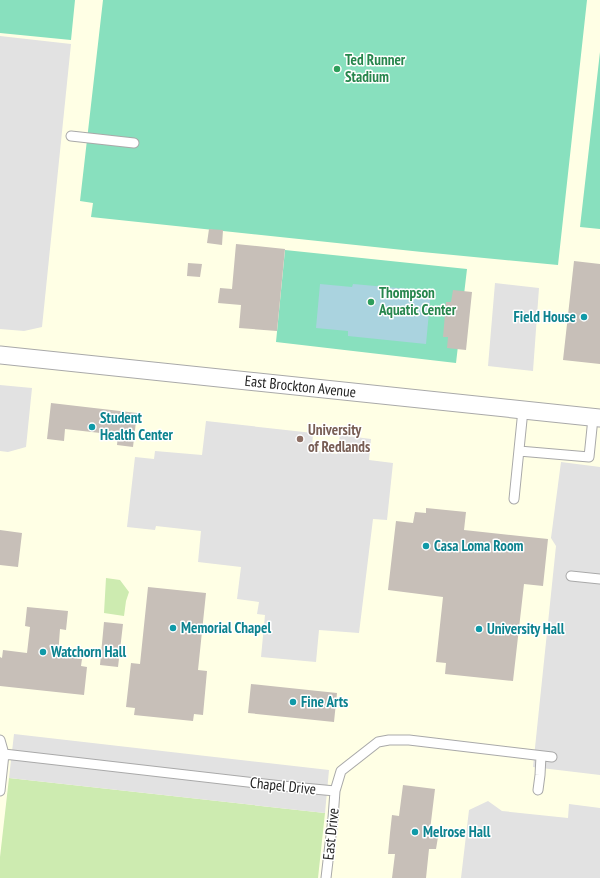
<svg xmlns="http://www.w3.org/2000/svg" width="600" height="878" viewBox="0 0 600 878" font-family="'PT Sans Narrow',sans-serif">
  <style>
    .education { fill: #ffffe5 }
    .grass { fill: #cdebb0 }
    .pitch { fill: #88e0be }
    .parking { fill: #e2e2e2 }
    .water { fill: #aad3df }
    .building { fill: #c7bfb8 }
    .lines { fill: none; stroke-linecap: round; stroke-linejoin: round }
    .service-casing { stroke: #a9a9a9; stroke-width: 11 }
    .minor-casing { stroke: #a9a9a9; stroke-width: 19 }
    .service { stroke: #fff; stroke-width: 9 }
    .minor { stroke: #fff; stroke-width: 17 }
    .leisure-dot { fill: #2e9e5b; stroke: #fff; stroke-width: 1.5 }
    .culture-dot { fill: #0f9aa8; stroke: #fff; stroke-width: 1.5 }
    .education-dot { fill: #8d6e63; stroke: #fff; stroke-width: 1.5 }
    .labels { text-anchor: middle; stroke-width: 3; stroke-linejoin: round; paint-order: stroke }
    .leisure-label { font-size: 15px; font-weight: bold; fill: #27864d; stroke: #fff; text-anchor: start }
    .culture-label { font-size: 15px; font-weight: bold; fill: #0d838f; stroke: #fff; text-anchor: start }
    .street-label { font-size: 15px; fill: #222; stroke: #fff }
    .education-label { font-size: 15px; font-weight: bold; fill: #785e54; stroke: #fff; text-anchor: start }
  </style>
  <rect width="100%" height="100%" fill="#f2efe9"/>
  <path class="education" d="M0,0H600V878H0Z"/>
  <path class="grass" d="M106,578L120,580L129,592L126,601L124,616L104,613Z
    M9,778L325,813L318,878H0V857Z"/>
  <path class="pitch" d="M0,0H75L71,40L0,33Z
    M103,0H587L558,265L422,252L91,217L93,203L80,201Z
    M600,52V229L580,227Z
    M285,250L467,269L456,363L276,342Z"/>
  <path class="parking" d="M0,36L71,44L42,327L24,331L0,329Z
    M495,283L539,288L533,371L488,366Z
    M0,385L32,388L26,447L8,452L0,451Z
    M206,421L313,433L312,450L337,454L340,435L371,439L369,460L393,463L387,520L373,519L359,633L319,630L316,662L261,657L265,615L257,614L259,602L237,599L241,567L198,562L201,531L156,526L155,530L127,527L135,457L154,459L155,451L202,455Z
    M561,462L600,467V775L533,767L556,546L551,538Z
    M14,734L329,770L325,813L9,778Z
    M488,801L502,811L568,818L569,804L600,808V878H461L469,810Z"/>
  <path class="water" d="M320,284L352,287L353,284L431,291L426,344L348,336V331L316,328Z"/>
  <path class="building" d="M209,229L223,230L222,245L207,243Z
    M236,244L285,249L277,331L239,328L241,305L218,303L220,288L232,289Z
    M574,261L600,264V364L563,360Z
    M188,263L202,264L200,277L187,276Z
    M453,290L472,292L466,350L447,348L448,337H443L446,302H451Z
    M51,403L137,413L133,447L117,445L118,435L65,429L64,441L47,439Z
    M426,508L466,512L464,530L548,539L543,586L524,584L513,681L445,674L446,663L436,662L443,597L388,590L396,521L413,523L415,512L426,513Z
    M0,530L22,533L18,567L0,565Z
    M148,587L206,593L198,670L207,671L203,715L194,714L193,721L134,715L135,708L126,707L131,663L140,664Z
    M27,607L68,611L66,630L60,629L58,656L82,659L81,666L87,667L84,695L0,686V657L2,658L3,650L27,653L30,627L25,626Z
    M104,622L123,624L118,667L100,665Z
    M251,684L337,693L334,722L248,713Z
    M403,785L435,789L430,830L439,831L436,849H429L426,878H392L395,854H388L390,833L392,815L399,816Z"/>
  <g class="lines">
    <g class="service-casing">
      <path id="service" d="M71,136L134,143
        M519,451L589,457L593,418
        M514,499L523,410
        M571,576L600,579
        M0,740L4,754L0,791
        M4,754L282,786L335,791
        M538,790L540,775L541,756
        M326,878L333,818L335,791L341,771L378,742L389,740H409L552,757"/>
    </g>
    <g class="minor-casing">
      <g id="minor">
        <path id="s1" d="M0,355L600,418"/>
      </g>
    </g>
    <use href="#service" class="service"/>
    <use href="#minor" class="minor"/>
  </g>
  <g class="leisure-dot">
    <circle cx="337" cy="69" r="4"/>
    <circle cx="371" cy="302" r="4"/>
  </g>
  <g class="culture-dot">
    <circle cx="584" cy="317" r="4"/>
    <circle cx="92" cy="427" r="4"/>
    <circle cx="426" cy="546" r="4"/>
    <circle cx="173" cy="628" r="4"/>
    <circle cx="479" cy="629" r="4"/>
    <circle cx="43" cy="652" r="4"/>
    <circle cx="293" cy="702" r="4"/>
    <circle cx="415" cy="832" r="4"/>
  </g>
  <circle class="education-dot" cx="300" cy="439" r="4"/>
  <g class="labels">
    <g class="leisure-label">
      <text x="345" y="65">Ted Runner<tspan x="345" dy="17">Stadium</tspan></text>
      <text x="379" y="298">Thompson<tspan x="379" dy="17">Aquatic Center</tspan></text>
    </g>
    <g class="culture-label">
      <text x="576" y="322" text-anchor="end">Field House</text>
      <text x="100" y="423">Student<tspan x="100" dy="17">Health Center</tspan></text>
      <text x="434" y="551">Casa Loma Room</text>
      <text x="181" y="633">Memorial Chapel</text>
      <text x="487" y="634">University Hall</text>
      <text x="51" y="657">Watchorn Hall</text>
      <text x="301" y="707">Fine Arts</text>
      <text x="423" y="837">Melrose Hall</text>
    </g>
    <g class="street-label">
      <text dy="5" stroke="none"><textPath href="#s1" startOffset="302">East Brockton Avenue</textPath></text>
      <text transform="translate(283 786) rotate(6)" y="5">Chapel Drive</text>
      <text transform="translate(331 834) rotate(-84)" y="5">East Drive</text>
    </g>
    <g class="education-label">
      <text x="308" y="435">University<tspan x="308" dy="17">of Redlands</tspan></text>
    </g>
  </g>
</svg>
